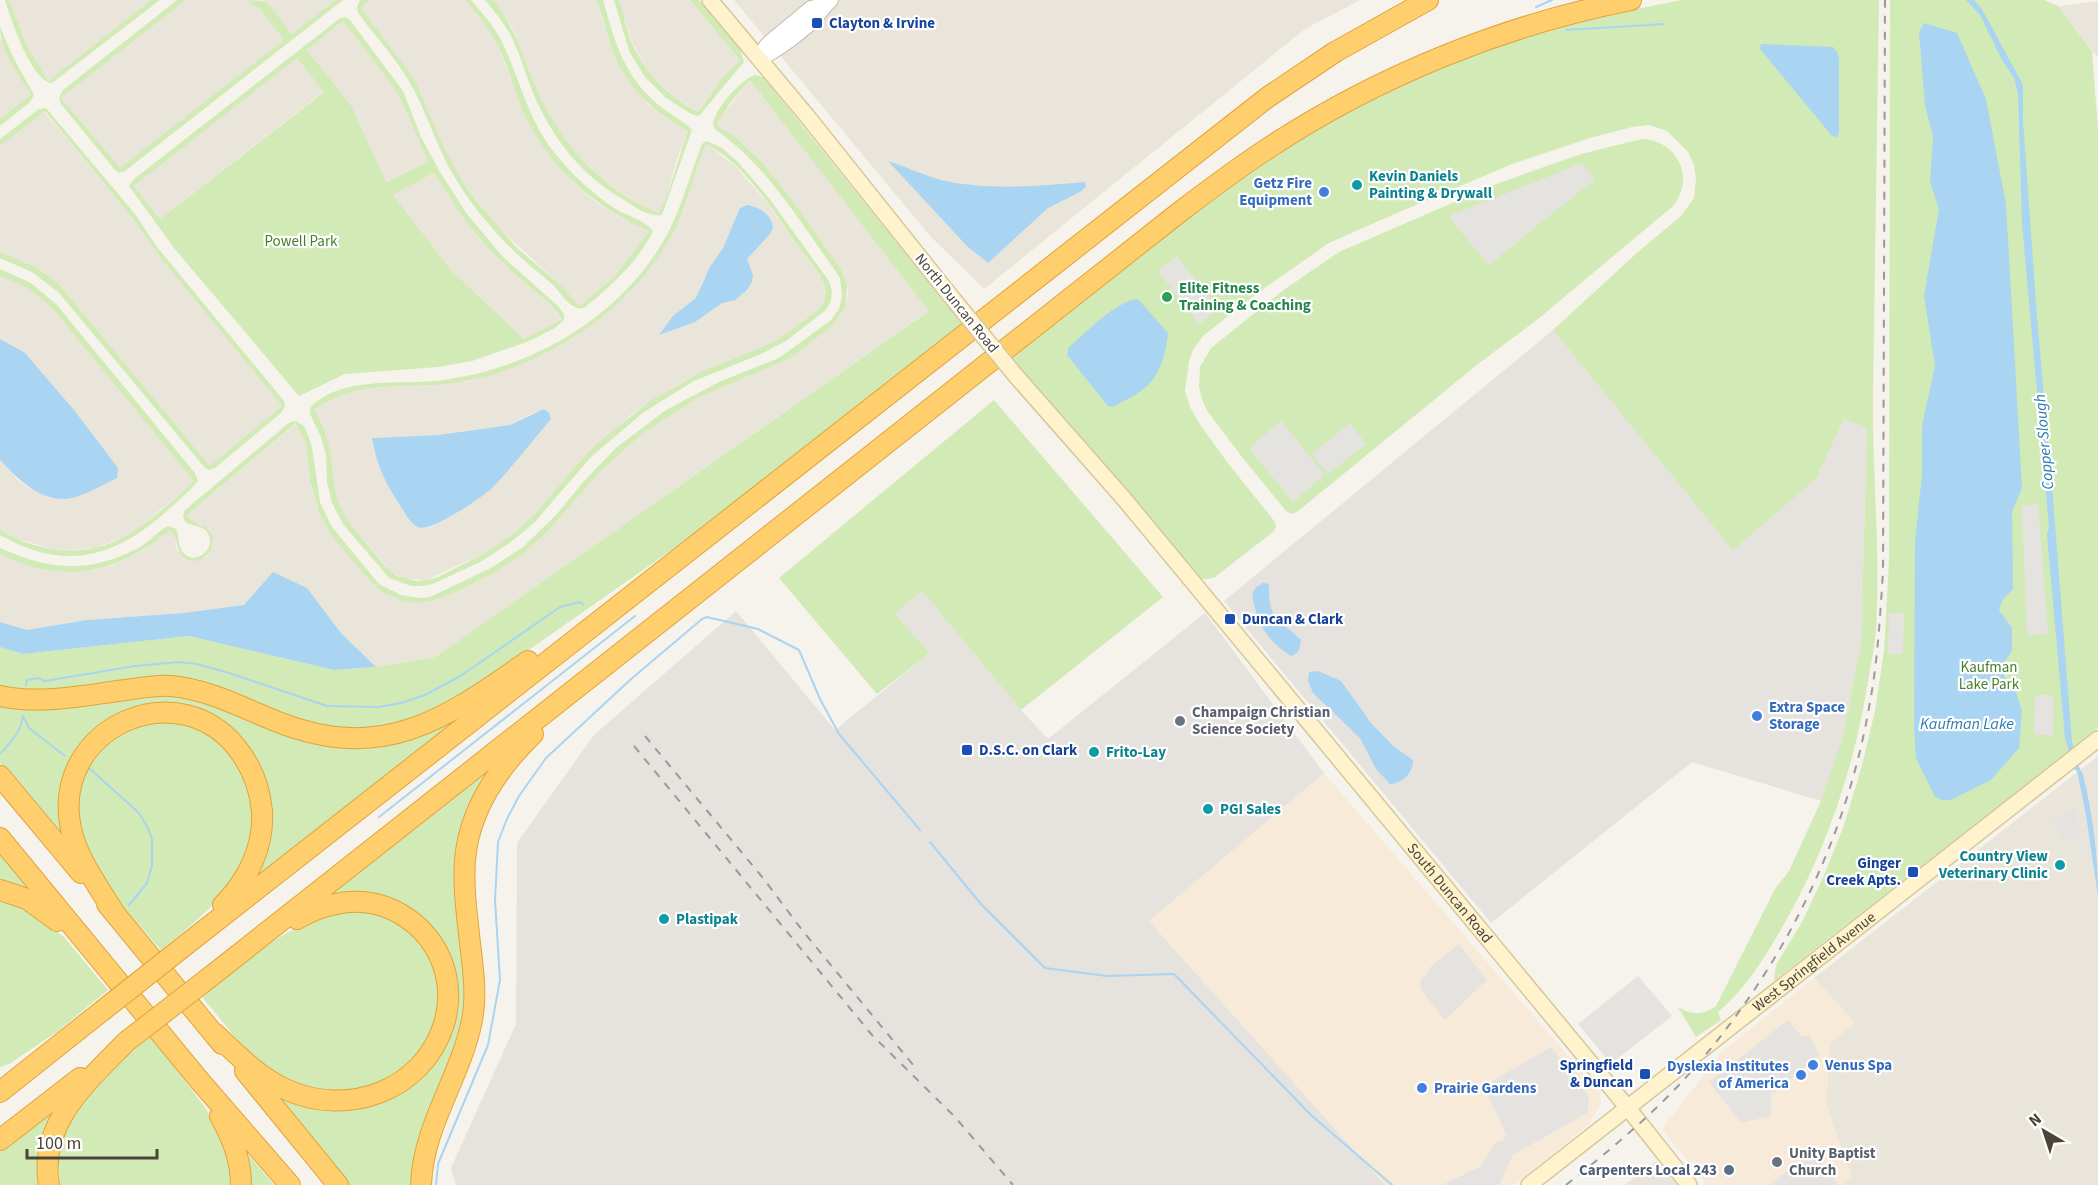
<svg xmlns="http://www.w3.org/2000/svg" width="2098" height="1185" viewBox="0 0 2098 1185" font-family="'Source Sans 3',sans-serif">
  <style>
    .residential { fill: #eae5da; fill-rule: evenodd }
    .commercial { fill: #f7ead8 }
    .industrial { fill: #e6e2dd }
    .green { fill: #d2eab5; fill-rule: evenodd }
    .parking { fill: #e5e3e0 }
    .water { fill: #a9d4f2 }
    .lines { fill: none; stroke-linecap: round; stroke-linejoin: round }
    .stream { stroke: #a9d4f2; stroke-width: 2 }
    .tertiary-casing { stroke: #c2bbae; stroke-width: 16 }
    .secondary-casing { stroke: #d6c79b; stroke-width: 18 }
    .motorway-casing { stroke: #e0a43c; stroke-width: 22 }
    .tertiary { stroke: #fff; stroke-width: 14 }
    .secondary { stroke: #fff3cd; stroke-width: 15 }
    .motorway { stroke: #ffcf6e; stroke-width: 20 }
    .rail { stroke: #9a9a9a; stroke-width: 2; stroke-dasharray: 8 8; stroke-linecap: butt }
    .secondary-bridge-casing { stroke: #d6c79b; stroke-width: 18; stroke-linecap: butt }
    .motorway-bridge-casing { stroke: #e0a43c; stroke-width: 22; stroke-linecap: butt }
    .secondary-bridge { stroke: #fff3cd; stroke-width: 15 }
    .motorway-bridge { stroke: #ffcf6e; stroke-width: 20 }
    .transit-dot { fill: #1a4fb4; stroke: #fff; stroke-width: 2 }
    .culture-dot { fill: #0f9aa8; stroke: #fff; stroke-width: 2 }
    .shop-dot { fill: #3f7fe0; stroke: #fff; stroke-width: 2 }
    .leisure-dot { fill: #2e9e5b; stroke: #fff; stroke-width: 2 }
    .worship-dot { fill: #6b7280; stroke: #fff; stroke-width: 2 }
    .service-dot { fill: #5c6f8a; stroke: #fff; stroke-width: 2 }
    .labels { text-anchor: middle; stroke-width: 4.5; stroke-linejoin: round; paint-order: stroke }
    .transit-label { font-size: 15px; font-weight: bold; fill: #164399; stroke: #fff; text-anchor: start }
    .culture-label { font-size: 15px; font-weight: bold; fill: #0d838f; stroke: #fff; text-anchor: start }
    .shop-label { font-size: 15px; font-weight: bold; fill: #366cbe; stroke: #fff; text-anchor: start }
    .park-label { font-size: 15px; fill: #4a7f2a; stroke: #fff }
    .leisure-label { font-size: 15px; font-weight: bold; fill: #27864d; stroke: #fff; text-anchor: start }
    .street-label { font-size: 15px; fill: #4b4439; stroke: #fff }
    .worship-label { font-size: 15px; font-weight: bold; fill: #5b616d; stroke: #fff; text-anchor: start }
    .service-label { font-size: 15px; font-weight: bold; fill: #4e5e75; stroke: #fff; text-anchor: end }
    .water-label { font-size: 16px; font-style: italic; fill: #2e7ab2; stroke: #fff }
  </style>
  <rect width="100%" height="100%" fill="#f6f3ec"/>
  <path class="residential" d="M9,0H151L48,81L27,46Z
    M186,0H247L251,5L260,9L285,40L120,169L61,98Z
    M265,0H335L292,34Z
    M370,0H465L485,24L496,42L528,121L548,153L577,186L596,202L620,217L649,231L614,277L579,307L565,289L500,229L464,184L442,143L415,80L361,8Z
    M493,0H596L611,47L624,74L649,105L667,119L688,131L677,159L667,195L659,213L642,206L616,189L599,177L573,151L554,124L538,93L512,27Z
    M619,0H690L740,60L703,103L698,112L674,97L648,71L632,42Z
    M734,0H1360L1305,29L984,289L931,237Z
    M2098,1V58L2058,6Z
    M343,21L392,85L402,102L428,162L385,182L351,105L307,50Z
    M0,38L15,69L31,94L0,119Z
    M297,57L324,91L160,219L134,186Z
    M750,80L930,310L435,657L376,667L341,633L307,588L245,605L183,613L87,620L27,630L0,622V554L12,560L46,570L61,572L93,570L111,566L139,553L170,530L175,536L177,550L190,560L207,557L213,537L201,524L195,522L187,515L297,423L306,444L310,481L316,504L327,528L368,579L390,596L416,603L450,595L492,574L522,555L547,532L600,472L642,434L699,397L791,358L842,314L848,293L847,285L841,269L790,197L761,161L744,145L715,125Z
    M44,111L133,219L163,261L282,406L211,467L59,284L36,267L0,252V146Z
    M706,143L736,167L764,199L822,279L826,295L824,303L818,310L776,341L701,372L675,386L632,414L579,462L534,515L518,530L485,553L426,580L405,579L391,572L347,520L342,511L335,493L331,473L313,409L335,397L365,388L419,386L471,381L540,356L575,337L605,314L626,296L663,250L684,209ZM537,411L411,521L373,438L438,435L510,425Z
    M434,173L448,196L479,238L504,265L542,297L562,319L524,339L451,270L393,195Z
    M0,276L29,289L42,298L51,307L195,481L136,530L122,538L94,548L70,550L52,549L18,539L0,529V460L17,479L28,488L61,499L24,352L0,339Z
    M2098,756V1185H1841L1851,1176L1826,1104L1830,1043L1855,1023L1814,978Z
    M1656,1161L1678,1185H1625Z"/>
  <path class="commercial" d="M1324,773L1600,1093L1601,1100L1599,1108L1587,1126L1514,1185H1385L1149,921Z
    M1814,978L1855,1023L1830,1043L1826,1104L1851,1176L1841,1185H1707L1662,1129L1721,1053Z"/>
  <path class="industrial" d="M1553,330L1733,549L1816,479L1844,419L1867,428L1861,642L1843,736L1821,801L1692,762L1491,923L1224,601Z
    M922,591L1021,710L1048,739L1205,613L1324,773L1149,921L1385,1185H456L451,1168L516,1024L517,843L594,735L736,611L835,730L930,653L895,614Z"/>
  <path class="green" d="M5,0H9L27,46L48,81L151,0H160L52,83C31,81 11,19 5,0Z
    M177,0H186L61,98L120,168L284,40L260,9L251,5L247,0L266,1L292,34L335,0H343L125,171L119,173L115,170L61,104L59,98L63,90Z
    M360,0H370L361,8L415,80L442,143L464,184L476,200L516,247L565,289L579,306L614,277L649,231C598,209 554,172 528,122C515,96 509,66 495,41C487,25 476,13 465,0H471C482,13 494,26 501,40C520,78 527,118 554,152C571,174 591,192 614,208C626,216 644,219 653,231C638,262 610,287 584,308C571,311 561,293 553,285C540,273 527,264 515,252C493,231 473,207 457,181C437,150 428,114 410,83C396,58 375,36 358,13L357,7Z
    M485,0H493C518,31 523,59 539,94C563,147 604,191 659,213C672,187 678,158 688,131C654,113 625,86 612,49C606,33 603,16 596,0H603C615,41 622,72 655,102C666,112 681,119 692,130L662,215C648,217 635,207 624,200C585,178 556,143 537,102C527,81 522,58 512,38C505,24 495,12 485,0Z
    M614,0H619C624,13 626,28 631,41C645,73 668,96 698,112L720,81L740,60L690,0H699L740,49L744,62L699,116L691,114L666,98L645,77L629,51Z
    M1682,0H1879C1877,132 1875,264 1873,396C1872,474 1881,552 1876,629C1875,646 1871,664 1868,681C1854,771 1823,860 1776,938C1760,965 1742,992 1718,1012L1721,1020L1696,1037L1678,1007C1692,1015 1702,1016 1716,1006L1775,889L1789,871L1821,801L1843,736L1861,642L1867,428L1844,419L1816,479L1733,550L1553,330L1638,252L1681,216L1694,198L1696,179L1694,165L1688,152L1667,131L1649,125L1632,127L1590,138L1512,164L1383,219L1329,243L1256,294L1203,336L1193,350L1189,361L1185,391L1190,407L1201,426L1227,462L1275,522L1276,527L1273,532L1215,577C1207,580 1200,580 1193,574L1008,355L1192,211L1275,153L1361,103L1449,63L1531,35L1576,21Z
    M1890,0H2044L2058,6L2092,51L2098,129V728L1774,981L1776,965L1803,920L1825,873L1844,825L1861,769L1875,711L1884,651L1889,560Z
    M345,17L350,20L403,91L421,137L440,172L467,214L503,257L558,306L564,314V320L555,328L527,342L472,361L438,367L345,374L299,396L174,248L129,186L134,179L339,19ZM343,21L392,85L402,102L428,162L386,182L351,105L307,50ZM297,58L324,92L160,219L134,186ZM434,173C454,206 476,238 505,265C523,283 547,297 562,319L524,339L451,270L393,195Z
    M0,27L13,57L34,95L29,103L0,126V119L31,94C18,74 0,51 0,27Z
    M756,75L763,77L962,324L960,327L713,521L456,701L401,725L346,730L294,719L220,690L39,691L0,686V647L23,654L189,636L334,670L376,667L435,657L929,311L750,80L731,102L716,125L734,136L761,161L790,197L841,269L847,285L845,308L832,326L791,358L699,397L642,434L600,472L547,532L522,555L492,574L450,595L430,601L416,603L400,600L382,592L368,579L332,536L320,515L310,481L306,444L296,423L187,515C195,526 207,523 213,537L211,551L201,560C173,565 182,542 170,530C117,574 63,586 0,554V548C51,571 91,574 142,546C151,540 158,531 168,526L176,529C179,536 178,545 182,551C194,569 220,547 206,531C201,525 191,526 185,522L183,515L185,510L290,422L296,421L304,426L308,435L312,447L320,502L331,525L341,538L379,584L401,595L420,598L430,597L491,568L523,547L556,515L585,480L617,447L666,410L721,381L779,358L831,320L839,309L842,296L840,278L834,269C798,219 766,165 716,130L713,125C714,109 742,78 756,75Z
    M46,108L135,214L157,247L284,401L285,406L281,413L215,468L209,470L205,468L59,293L32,272L0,258V252L36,267L59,284L210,466L282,406L163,261L133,219L45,111L0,146V139L39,109Z
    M1642,139C1677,140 1696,178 1673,206L1538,319L1478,364L1297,512L1292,514L1286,511L1242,457L1208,412L1203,402L1199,387L1200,367L1211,348L1285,289L1339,252L1496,184L1581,154Z
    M706,141L722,148L737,161L769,198L829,281L832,291L831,301L826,310L786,341L761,354L694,381L644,412L591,457L534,523L511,542L482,561L433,584L422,586H411L389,578L343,524L332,503L327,482L326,455L321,437L310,414V408C335,380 385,383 418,382C514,378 613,326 663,242C681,211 689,177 702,144ZM706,144C747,165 774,213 801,250C809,262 823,275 825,289C827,298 824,303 818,310L776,341L701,372L650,401L599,442L579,462L534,515L518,530L485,553L438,577L426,580L416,581L397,576L385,566L347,520C329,489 336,469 327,439C324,428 319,418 314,409C359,380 395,389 446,384C538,373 632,313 675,229C688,202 695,172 706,144Z
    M0,269L31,283L57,305L195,473L198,481C189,492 178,501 168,510C115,558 65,572 0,535V529C36,553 83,558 122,538C145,526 176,498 194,481L51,307L29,289L0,276Z
    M994,400L1163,597L1021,710L922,591L895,614L930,653L877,694L779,578Z
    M168,693L373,746L425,734L481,704L249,888L263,859L249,753L184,710L85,743L65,841L0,763V702Z
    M167,719C177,721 193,721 202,727C253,758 270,826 236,876C216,906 189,927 161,950C125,908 64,850 77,789C79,782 83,775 86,768C95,747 114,732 135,723C144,720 157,720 167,719Z
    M505,750L476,797L467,1015L415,1185H349L266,1086L320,1107L401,1088L455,1016L431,930L325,899Z
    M0,849L42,899L0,884Z
    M0,898L22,905L64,937L108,990L58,1031L9,1064L0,1067Z
    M364,908L396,923L426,946L440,979L437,1018L425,1046L402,1070L380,1084L349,1094L312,1089L277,1077L246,1051L200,994L272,942L319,914Z
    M151,1036L206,1109L228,1149L232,1178L231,1185H60L58,1155L65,1118L97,1081Z
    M66,1095L42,1185H0V1147Z
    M239,1144L274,1185H246Z"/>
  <path class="parking" d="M1576,164L1583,165L1595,179L1489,265L1451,220V215L1563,171Z
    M1177,256L1218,309L1199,324L1158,271Z
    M1281,421L1325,475L1293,502L1251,451L1252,445Z
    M1350,423L1366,444L1328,474L1312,454Z
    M2038,503L2048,634L2027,635L2022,506Z
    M1889,613H1904L1903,654H1888Z
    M2035,695H2053V735H2034Z
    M2075,807L2082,838L2064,842L2050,821Z
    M1459,944L1487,980L1445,1020L1420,988L1421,979L1429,972L1428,969Z
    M1638,976L1672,1016L1611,1064L1578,1024Z
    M1788,1020L1802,1037L1810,1035L1819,1055L1771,1095V1116L1741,1123L1709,1082Z
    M1551,1047L1589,1097L1587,1113L1513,1155L1499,1185H1442L1481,1166L1496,1142L1504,1140L1506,1134L1487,1094L1486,1085Z
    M1812,1151L1839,1185H1770Z"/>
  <path class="water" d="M1966,0H1974L1982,9L2023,85V121L2037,317L2053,499L2072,742L2080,769L2083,774C2093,817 2098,852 2098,897L2086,815L2077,771L2074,769L2065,738L2047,535L2049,526L2022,223L2018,94L2014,78L2002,60L1980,15Z
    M1924,23L1957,33L1986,99L2006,204L2022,488L2012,512L2013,589L2003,599L1999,610L2012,628V651L2005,661L2004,676L2016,692L2022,711L2019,748L1991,780L1951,800H1943L1935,797L1916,758L1914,725L1915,542L1922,475V425L1935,366L1924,296L1939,209L1930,182L1933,136L1925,105L1919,32Z
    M1761,44L1833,47L1837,52L1839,58V133L1837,137L1832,136L1760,49Z
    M888,161C906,167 923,175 941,180C989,191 1038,186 1085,182L1086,187L1080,192L1048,208L988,263L967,246Z
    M748,205C761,208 771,214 773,228L770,234L747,259L753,275L752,282L747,290L735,300L722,303L695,322L659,335L673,316L696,298L710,267L723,248L740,208Z
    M1138,299L1168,333C1167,348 1161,372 1150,383C1141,393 1125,400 1113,407L1108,406L1067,355L1069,347C1088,331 1114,302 1138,299Z
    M0,339L24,352L74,410L118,468L117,478C104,484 92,491 79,496C47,508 19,481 0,460Z
    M544,409L549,413L551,419C532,441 514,465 494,486C485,496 430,533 418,527C410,524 403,509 398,502C385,483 376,462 372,438L438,435L510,425Z
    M273,572L307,588L341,633L376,667L334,670L189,636L23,654L0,647V622L27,630L87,620L183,613L244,605Z
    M1263,583L1269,584C1268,621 1278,617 1301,640C1300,648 1299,654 1291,656C1266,640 1257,623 1252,594L1256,587Z
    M1318,671L1341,681L1371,723L1394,747L1413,760C1413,773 1403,783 1390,784L1376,769L1360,738L1313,693L1308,680L1309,672Z"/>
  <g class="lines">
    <path class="stream" d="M1536,7L1552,0
      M1566,30L1664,24
      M26,685L27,680L38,678L45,681L135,666L179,662L197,664L229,673L327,706L378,707L401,703L425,695L462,675L560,607L580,602L583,605
      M23,716L29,728L65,756
      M1,753C11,742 21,732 23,716
      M89,768L138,812L147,826L152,839V866L147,883L129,905
      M379,817L635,616
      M930,842L981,904L1045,968L1107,976L1174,974L1311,1115L1392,1185
      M436,1185L438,1164L488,1045L500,980L495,900L498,842L507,819L519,796L546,758L630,680L702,619L707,617L758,629L799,650L820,699L839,734L920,830"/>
    <g class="tertiary-casing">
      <path id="tertiary" d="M759,59C774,53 808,28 818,15C823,9 825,5 831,0
        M759,59L766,46L770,42L811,8L824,5"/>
    </g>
    <g class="secondary-casing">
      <g id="secondary">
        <path d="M710,0L807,116L953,299"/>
        <path id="s1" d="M1016,376L1125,500L1627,1107L1689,1185"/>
        <path id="s2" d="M1529,1185L2098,739"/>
      </g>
    </g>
    <g class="motorway-casing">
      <path id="motorway" d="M0,696C41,705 85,695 126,690C141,688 156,685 171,686C208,689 245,709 278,722C383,763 444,720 528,661
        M0,776L81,873
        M0,838L199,1080L290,1185
        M0,890L27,899L57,921
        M107,904L222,1044
        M115,914C99,887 78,860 71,829C49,726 184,668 242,755C254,772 260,791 262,811C264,847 248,880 223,905
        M183,947L1268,97L1335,52L1428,0
        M210,977L1181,211C1210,189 1239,167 1270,147C1378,76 1504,25 1631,0
        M214,1033C236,1053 258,1077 285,1089C347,1118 423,1091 444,1024C451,1000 449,975 438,953C428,934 412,919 393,910C361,895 326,902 297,919
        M245,1071L338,1185
        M0,1092L102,1011
        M220,1116C232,1138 241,1159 241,1185
        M0,1140L80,1078
        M49,1185C38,1123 88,1081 127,1041
        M421,1185C423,1125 461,1077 472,1020C477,995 473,968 470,943C467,915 463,888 465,860C469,811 498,768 533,734"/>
    </g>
    <use href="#tertiary" class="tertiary"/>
    <use href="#secondary" class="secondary"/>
    <use href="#motorway" class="motorway"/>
    <path class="rail" d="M645,736L763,878L802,930L914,1066
      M634,746L872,1035L955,1117L1013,1185
      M1566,1185C1605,1154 1644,1122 1678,1086C1777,980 1846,845 1870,702C1878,659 1880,616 1883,572L1885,0"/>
    <g class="secondary-bridge-casing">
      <path id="secondary-bridge" d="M953,299L1016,376"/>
    </g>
    <g class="motorway-bridge-casing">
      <path id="motorway-bridge" d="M102,1011L183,947
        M127,1041L210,977"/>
    </g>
    <use href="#secondary-bridge" class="secondary-bridge"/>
    <use href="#motorway-bridge" class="motorway-bridge"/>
  </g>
  <g class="transit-dot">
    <rect x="811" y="17" width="12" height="12" rx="3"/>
    <rect x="1224" y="613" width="12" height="12" rx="3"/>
    <rect x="961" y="744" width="12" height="12" rx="3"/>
    <rect x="1907" y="866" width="12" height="12" rx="3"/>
    <rect x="1639" y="1068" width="12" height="12" rx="3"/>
  </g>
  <g class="culture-dot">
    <circle cx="1357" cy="185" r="6"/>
    <circle cx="1094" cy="752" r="6"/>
    <circle cx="1208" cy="809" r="6"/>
    <circle cx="2060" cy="865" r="6"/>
    <circle cx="664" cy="919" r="6"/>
  </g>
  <g class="shop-dot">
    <circle cx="1324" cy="192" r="6"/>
    <circle cx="1757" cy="716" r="6"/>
    <circle cx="1813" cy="1065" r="6"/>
    <circle cx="1801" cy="1075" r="6"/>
    <circle cx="1422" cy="1088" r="6"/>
  </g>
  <circle class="leisure-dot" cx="1167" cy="297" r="6"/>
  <g class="worship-dot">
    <circle cx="1180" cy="721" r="6"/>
    <circle cx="1777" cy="1162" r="6"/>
  </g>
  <circle class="service-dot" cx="1729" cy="1170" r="6"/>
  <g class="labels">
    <g class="transit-label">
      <text x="829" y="28">Clayton &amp; Irvine</text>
      <text x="1242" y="624">Duncan &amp; Clark</text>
      <text x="979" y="755">D.S.C. on Clark</text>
      <text x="1901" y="868" text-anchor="end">Ginger<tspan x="1901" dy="17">Creek Apts.</tspan></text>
      <text x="1633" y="1070" text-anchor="end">Springfield<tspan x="1633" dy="17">&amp; Duncan</tspan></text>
    </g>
    <g class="culture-label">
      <text x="1369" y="181">Kevin Daniels<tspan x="1369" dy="17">Painting &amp; Drywall</tspan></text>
      <text x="1106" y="757">Frito-Lay</text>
      <text x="1220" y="814">PGI Sales</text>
      <text x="2048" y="861" text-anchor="end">Country View<tspan x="2048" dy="17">Veterinary Clinic</tspan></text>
      <text x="676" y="924">Plastipak</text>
    </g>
    <g class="shop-label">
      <text x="1312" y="188" text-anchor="end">Getz Fire<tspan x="1312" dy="17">Equipment</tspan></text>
      <text x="1769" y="712">Extra Space<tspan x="1769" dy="17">Storage</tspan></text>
      <text x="1825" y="1070">Venus Spa</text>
      <text x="1789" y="1071" text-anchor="end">Dyslexia Institutes<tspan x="1789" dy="17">of America</tspan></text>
      <text x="1434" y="1093">Prairie Gardens</text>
    </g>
    <g class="park-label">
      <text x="301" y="246">Powell Park</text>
      <text x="1989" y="672">Kaufman<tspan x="1989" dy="17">Lake Park</tspan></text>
    </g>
    <g class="leisure-label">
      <text x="1179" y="293">Elite Fitness<tspan x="1179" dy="17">Training &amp; Coaching</tspan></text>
    </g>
    <g class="street-label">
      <text transform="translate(957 303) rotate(51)" y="5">North Duncan Road</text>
      <text dy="5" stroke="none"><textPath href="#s1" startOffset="675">South Duncan Road</textPath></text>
      <text dy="5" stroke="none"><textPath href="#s2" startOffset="362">West Springfield Avenue</textPath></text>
    </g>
    <g class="worship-label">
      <text x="1192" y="717">Champaign Christian<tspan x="1192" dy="17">Science Society</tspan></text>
      <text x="1789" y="1158">Unity Baptist<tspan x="1789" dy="17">Church</tspan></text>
    </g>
    <g class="service-label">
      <text x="1717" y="1175">Carpenters Local 243</text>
    </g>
    <g class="water-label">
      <text transform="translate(2043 442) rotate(-95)" y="6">Copper Slough</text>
      <text x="1967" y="729">Kaufman Lake</text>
    </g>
  </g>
  <g transform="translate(2044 1131) rotate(321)" stroke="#ffffff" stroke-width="4.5" paint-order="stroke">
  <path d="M0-4.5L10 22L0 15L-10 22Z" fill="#4b4439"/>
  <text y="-9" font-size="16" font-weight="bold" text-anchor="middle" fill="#4b4439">N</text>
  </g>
  <path d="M27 1149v9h130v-9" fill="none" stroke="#4b4439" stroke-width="3"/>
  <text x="36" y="1149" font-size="18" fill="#4b4439" stroke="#ffffff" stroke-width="4.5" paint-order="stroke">100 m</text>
</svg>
